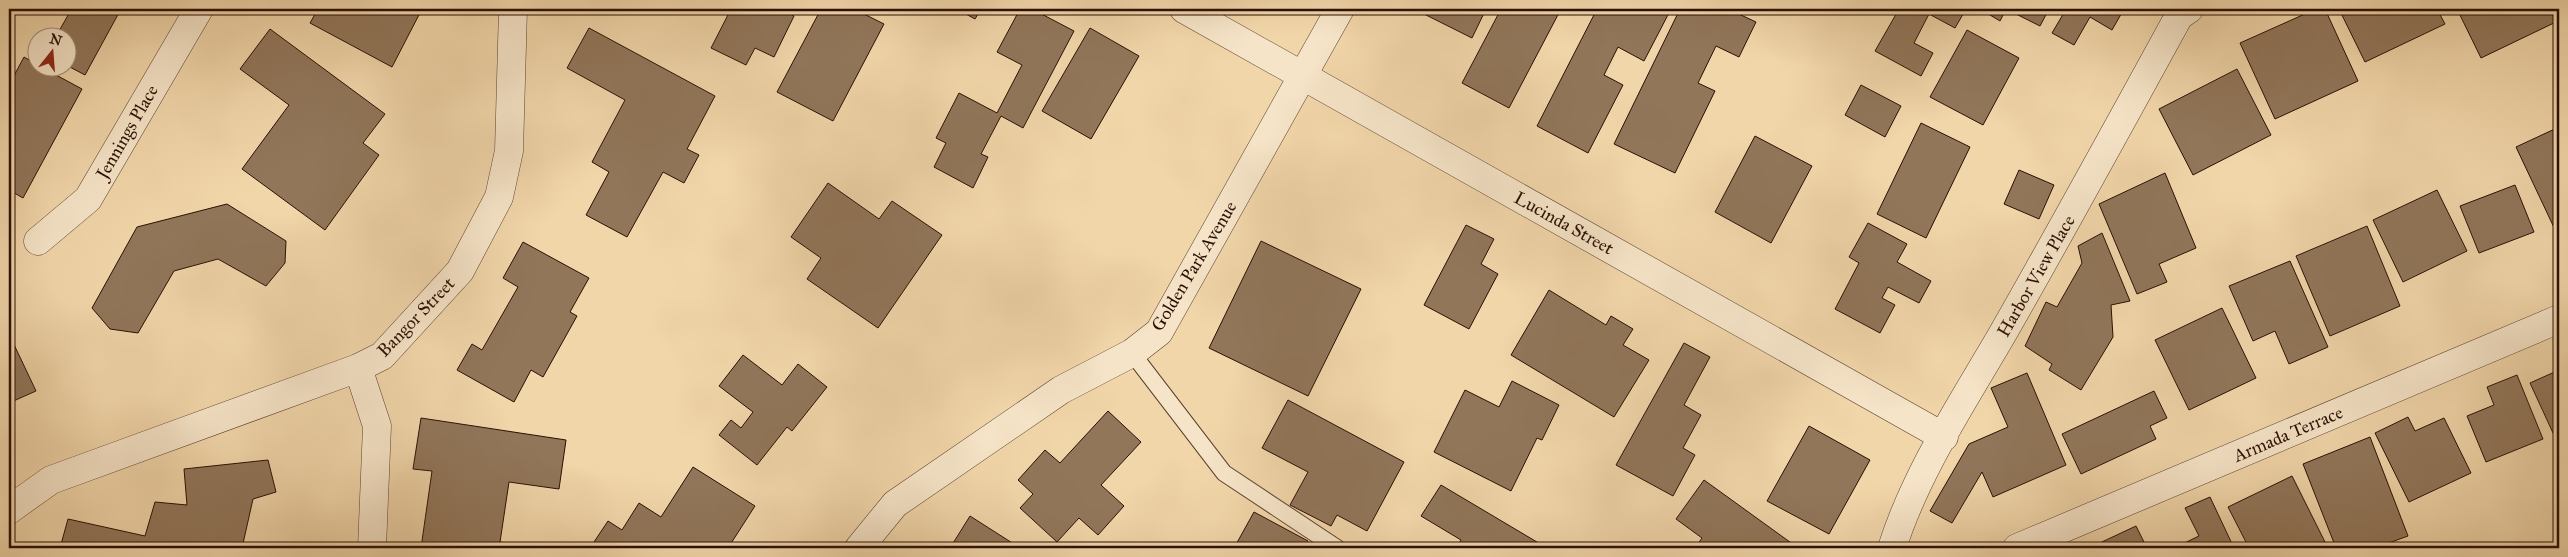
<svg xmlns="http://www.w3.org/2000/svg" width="2568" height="557" viewBox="0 0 2568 557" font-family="'IM FELL Great Primer',serif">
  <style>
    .building { fill: #91765a; stroke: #2a0f04 }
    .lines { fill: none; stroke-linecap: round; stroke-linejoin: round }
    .lane-casing { stroke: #5c412e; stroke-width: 18 }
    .street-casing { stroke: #5c412e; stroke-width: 29 }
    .lane { stroke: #f6e4c8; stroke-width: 16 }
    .street { stroke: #f6e4c8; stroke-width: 28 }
    .labels { text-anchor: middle; stroke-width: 4; stroke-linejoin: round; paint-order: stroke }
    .street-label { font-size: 18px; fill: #2a0f04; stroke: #f6e4c8 }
  </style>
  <rect width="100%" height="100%" fill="#f1d6aa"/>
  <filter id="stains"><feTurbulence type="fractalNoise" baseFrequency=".004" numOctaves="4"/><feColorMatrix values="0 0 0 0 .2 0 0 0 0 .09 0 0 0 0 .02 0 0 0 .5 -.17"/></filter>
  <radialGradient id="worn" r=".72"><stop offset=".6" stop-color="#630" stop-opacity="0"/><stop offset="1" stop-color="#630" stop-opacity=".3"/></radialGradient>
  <path class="building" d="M68,9H121L85,75L68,66V38H55L71,10Z
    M318,9H422L392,67L310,23Z
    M731,9H781L794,16L774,57L755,48L746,65L711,48Z
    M821,9H854L884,24L833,121L777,92Z
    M957,9H981L975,19Z
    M1020,9H1032L1074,31L1023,128L1001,116L981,154L988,157L973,188L934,167L946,143L936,138L959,93L997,113L1022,65L997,52Z
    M1414,9H1486L1472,38Z
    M1501,9H1561L1509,108L1462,83Z
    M1597,9H1671L1644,61L1618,47L1604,75L1623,85L1588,153L1537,126Z
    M1680,9H1728L1756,22L1739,57L1716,46L1698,83L1715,91L1675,173L1614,144Z
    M1899,9H1966L1955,28L1929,14L1914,43L1933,53L1921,76L1875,51Z
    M1980,9H2049L2040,26L2006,9L2000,21Z
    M2077,9H2124L2112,30L2090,17L2074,45L2052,33L2065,11L2074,15Z
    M2316,9H2325L2358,81L2275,119L2240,43Z
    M2339,9H2437L2445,24L2365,62Z
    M2457,9H2550L2556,22L2481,58Z
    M589,28L715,96L687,149L699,155L684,183L663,172L627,237L586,215L609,172L592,162L625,100L567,68Z
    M1090,28L1139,56L1091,139L1042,111Z
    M270,29L385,114L363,143L379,155L325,230L242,169L289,105L240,69Z
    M1967,30L2019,58L1983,125L1930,97Z
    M24,57L38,65V68H43L82,89L23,198L9,190V85Z
    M2237,69L2271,135L2193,175L2159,109Z
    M1861,85L1901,106L1885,137L1845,115Z
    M1921,123L1970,147L1926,238L1877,214Z
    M2559,127V236H2558L2516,147Z
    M1755,136L1812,166L1771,243L1715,212Z
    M2019,170L2054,185L2039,219L2004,204Z
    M2165,173L2196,248L2159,264L2167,282L2137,294L2099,204Z
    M828,183L879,219L892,201L942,235L878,328L807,279L821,258L791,237Z
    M2515,185L2534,232L2479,253L2460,206Z
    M2437,190L2467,251L2403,282L2373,220Z
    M227,204L286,241L285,263L266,286L218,259L174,271L138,333L110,329L92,308L137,227Z
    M1868,223L1907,244L1897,262L1931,281L1919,303L1888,287L1882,298L1895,305L1880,333L1835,309L1859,263L1849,257Z
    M1466,225L1494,239L1481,264L1498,274L1469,329L1424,305Z
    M2367,226L2400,306L2330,336L2296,256Z
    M2102,233L2130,301L2111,305L2113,337L2081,390L2049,370L2052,364L2025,346L2046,302L2057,307L2082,263L2078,246Z
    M1261,241L1361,289L1308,396L1209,348Z
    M523,242L589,278L570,312L577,316L543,377L531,370L514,402L457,370L472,344L482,350L518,287L503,278Z
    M2290,261L2328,347L2289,364L2275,331L2253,341L2229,286Z
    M1549,290L1606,325L1611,316L1633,329L1623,345L1649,360L1614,417L1511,355Z
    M2222,308L2256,378L2189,410L2155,340Z
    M9,334L36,391L9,403Z
    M1684,343L1710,357L1684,405L1701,415L1683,448L1695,455L1673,496L1616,465Z
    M743,355L782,385L798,364L827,387L792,431L787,427L757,465L719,435L731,420L741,428L753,412L719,386Z
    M2559,370V446L2530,383Z
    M2027,373L2066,465L1993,497L1982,472L1952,523L1930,511L1969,444L2008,427L1991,388Z
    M2517,375L2543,439L2486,462L2467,416L2494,405L2487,387Z
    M1512,381L1559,405L1542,440L1537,438L1511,491L1434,452L1465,390L1499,407Z
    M2154,391L2167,418L2150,426L2156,439L2081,474L2062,434Z
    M1288,400L1404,462L1367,531L1337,515L1331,526L1290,505L1308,472L1262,448Z
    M1108,411L1141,442L1101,485L1124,506L1098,535L1079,518L1057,542L1020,508L1033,494L1018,480L1045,450L1060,463Z
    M2408,417L2415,431L2444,418L2471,473L2409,502L2375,433Z
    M421,418L566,440L559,489L509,482L500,542L537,548H421L432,471L413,469Z
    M1809,426L1870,460L1829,534L1767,501Z
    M2370,437L2408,536L2375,548H2336L2303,464Z
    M268,460L276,492L253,499L242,548H60L68,519L145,536L155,502L187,505L184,469Z
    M693,467L755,506L728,548H590L608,521L622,530L639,503L661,517Z
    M2292,476L2328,548H2249L2228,507Z
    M1704,480L1794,545L1801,548H1695L1702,538L1676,519Z
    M1441,485L1547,548H1456L1461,540L1421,516Z
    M2210,497L2234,548H2174L2199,536L2185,508Z
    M1254,512L1308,541L1304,548H1234Z
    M970,516L1017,546L1015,548H950Z
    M2136,526L2147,548H2089Z"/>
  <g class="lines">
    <g class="lane-casing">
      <path id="lane" d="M1132,353L1224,473L1337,548"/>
    </g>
    <g class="street-casing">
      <path id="street" d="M1184,9L1944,437
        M38,241L88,199L199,9
        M358,368L377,426L372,548
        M9,510L51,480L358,368L382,356L460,271L499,197L509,151L513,9
        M859,548L895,504L1061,390L1132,353L1159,332L1340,9
        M1892,548C1916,472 1963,402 2003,333C2063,228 2121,122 2179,16L2189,9
        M2017,548L2559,319"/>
    </g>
    <use href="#lane" class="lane"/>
    <use href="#street" class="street"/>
  </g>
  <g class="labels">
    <g class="street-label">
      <text transform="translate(127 132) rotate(-60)" y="6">Jennings Place</text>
      <text transform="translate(1564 223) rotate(29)" y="6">Lucinda Street</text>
      <text transform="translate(1194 266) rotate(-59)" y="6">Golden Park Avenue</text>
      <text transform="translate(2036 276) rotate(-60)" y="6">Harbor View Place</text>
      <text transform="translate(416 317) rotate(-46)" y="6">Bangor Street</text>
      <text transform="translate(2288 434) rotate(-23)" y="6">Armada Terrace</text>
    </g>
  </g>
  <rect width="2568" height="557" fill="none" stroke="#f1d6aa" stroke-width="30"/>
  <rect x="10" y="10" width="2548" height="537" fill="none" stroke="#2a0f04" stroke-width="2.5"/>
  <rect x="15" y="15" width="2538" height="527" fill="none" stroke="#2a0f04"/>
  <g transform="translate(52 52) rotate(17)"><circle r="24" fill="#f6e4c8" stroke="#a48f7a"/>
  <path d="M0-4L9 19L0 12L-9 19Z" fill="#8f2418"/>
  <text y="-8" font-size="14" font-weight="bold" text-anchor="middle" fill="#2a0f04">N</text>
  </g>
  <rect width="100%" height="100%" filter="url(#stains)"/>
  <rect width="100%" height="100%" fill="url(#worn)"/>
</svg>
